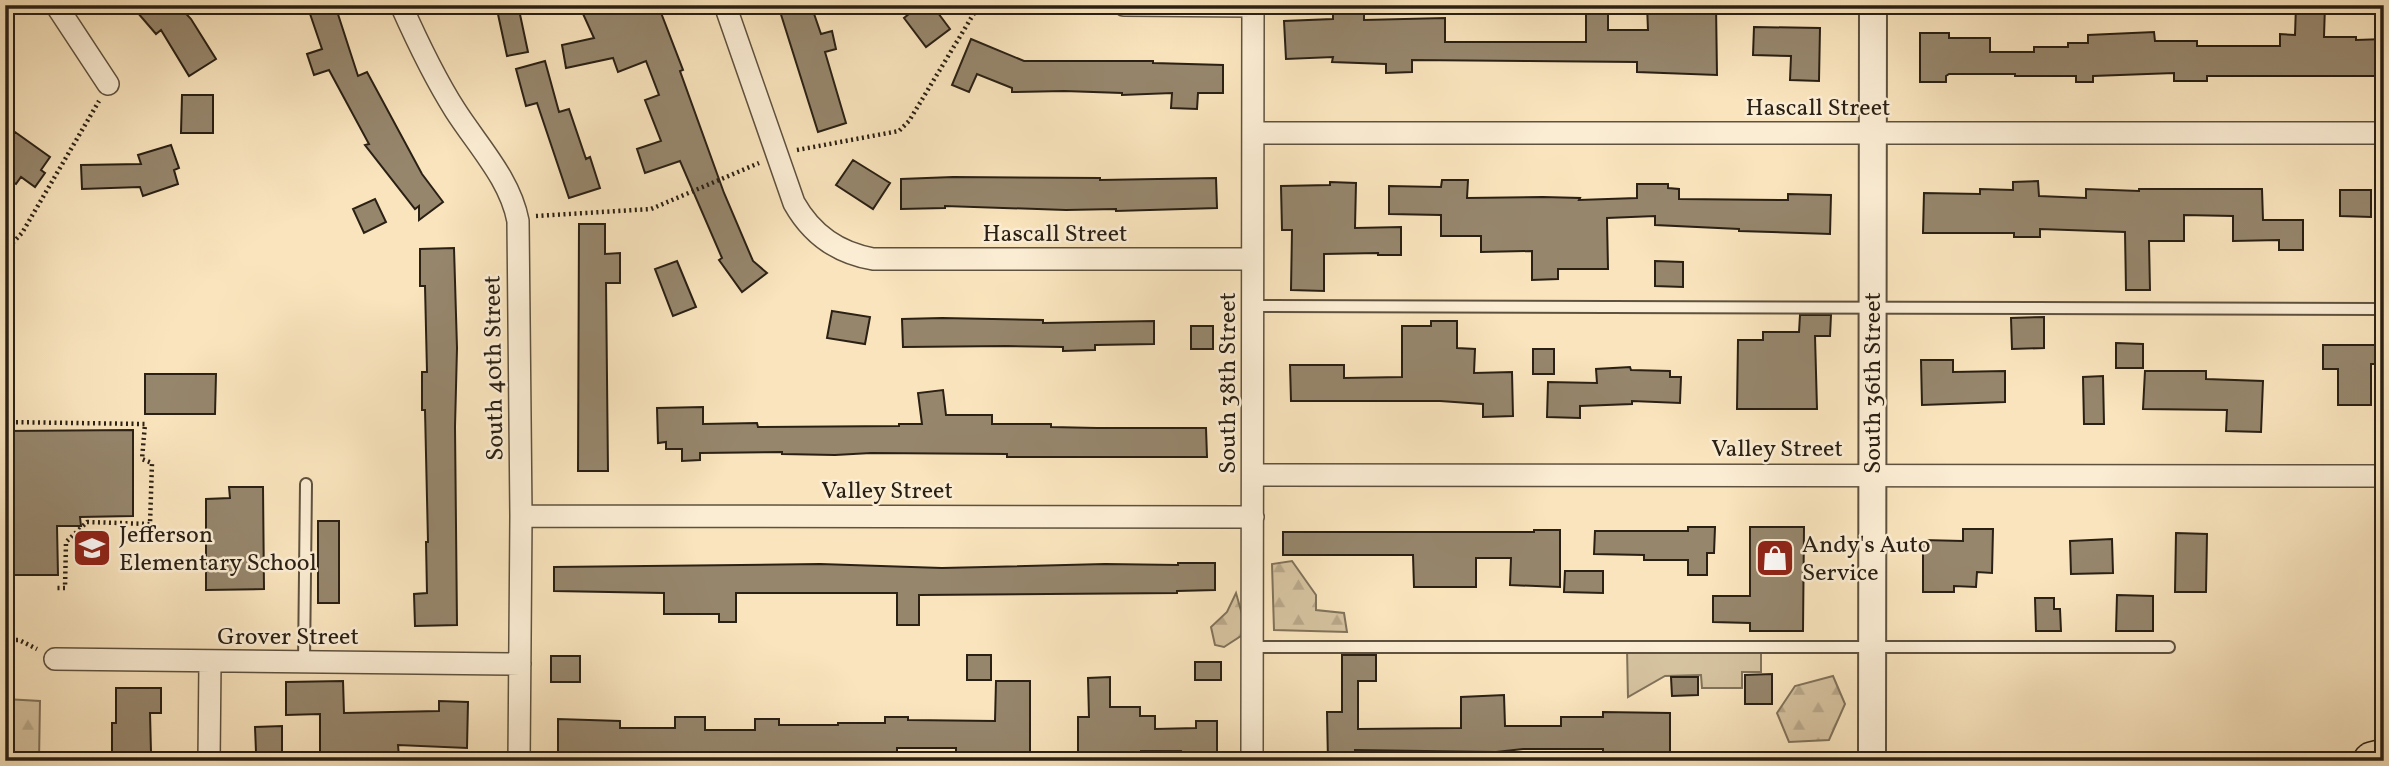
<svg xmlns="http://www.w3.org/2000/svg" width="2389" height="766" viewBox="0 0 2389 766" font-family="Vollkorn,serif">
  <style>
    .green { fill: #d6c3a0; stroke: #80725a; stroke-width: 2 }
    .forest { fill: url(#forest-firs); stroke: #80725a; stroke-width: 2 }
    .building { fill: #96866c; stroke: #2a2014; stroke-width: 2 }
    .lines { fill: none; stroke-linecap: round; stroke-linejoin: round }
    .service-casing { stroke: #5e513e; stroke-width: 14 }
    .minor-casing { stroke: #5e513e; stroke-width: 24 }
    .tertiary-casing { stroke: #5e513e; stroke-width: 30 }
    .motorway-casing { stroke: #2a2014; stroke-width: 40 }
    .path { stroke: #2a2014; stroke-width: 4.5; stroke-dasharray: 2 3.5; stroke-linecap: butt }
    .service { stroke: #fbedd4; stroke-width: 10 }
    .minor { stroke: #fbedd4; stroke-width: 21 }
    .tertiary { stroke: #fbedd4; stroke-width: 26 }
    .motorway { stroke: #f9e4bd; stroke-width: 37 }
    .labels { text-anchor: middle; stroke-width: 5; stroke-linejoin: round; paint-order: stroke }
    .street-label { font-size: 24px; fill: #2a2014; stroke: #fbedd4 }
    .poi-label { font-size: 24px; fill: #2a2014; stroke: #fbedd4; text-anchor: start }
  </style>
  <defs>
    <pattern id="forest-firs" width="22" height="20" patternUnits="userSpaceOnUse" patternTransform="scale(1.75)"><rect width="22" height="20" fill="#d6c3a0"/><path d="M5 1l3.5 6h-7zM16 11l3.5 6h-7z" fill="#b8a789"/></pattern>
  </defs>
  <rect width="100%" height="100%" fill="#f9e4bd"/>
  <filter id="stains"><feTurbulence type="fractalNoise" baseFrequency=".00286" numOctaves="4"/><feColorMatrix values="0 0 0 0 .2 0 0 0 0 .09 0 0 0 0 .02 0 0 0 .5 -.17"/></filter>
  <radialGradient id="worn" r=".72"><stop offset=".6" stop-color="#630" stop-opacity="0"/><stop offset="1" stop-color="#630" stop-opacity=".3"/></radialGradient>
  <path class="green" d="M1627,649L1761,650V672H1742V688H1702L1701,675L1665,676L1628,697Z"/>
  <path class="forest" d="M1292,561L1316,595V610L1344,613L1347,632L1274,630L1272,564Z
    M1236,593L1247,632L1224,647L1215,645L1211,627L1227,612Z
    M1833,676L1845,704L1829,740L1789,742L1777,713L1795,686Z
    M5,699L40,701L39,761H5Z"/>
  <path class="building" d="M131,5H178L191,19L216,59L189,76L161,30L156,34Z
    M307,5H335L358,76L367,72L422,174L443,202L419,220V206L415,209L365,145L369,144L329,70L314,75L307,54L322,49Z
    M496,5H518L528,52L507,56Z
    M579,5H658L683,70L680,71L724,193L753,261L767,273L742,292L719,260L722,258L680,161L645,173L637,149L661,141L645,100L659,95L646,61L618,72L613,58L566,68L562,45L594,38Z
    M778,5H811L821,34L832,31L836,49L825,52L846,123L818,132Z
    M920,5H932L950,29L926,47L904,18Z
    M1647,5H1716L1717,75L1637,72V62L1528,61L1412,60V72L1386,73V64L1332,62L1333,57L1286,59L1284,21L1333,19V14H1364V20L1445,18V42H1586V11L1608,12V30H1648Z
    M2296,5H2325L2324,37H2356V40L2384,39V76H2207V81H2174V73L2093,76V82H2076V76H2015V74H1949L1946,76V82H1920V33H1949V38H1990V52H2034V47H2068V43H2088V35L2154,32L2155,41H2197V46H2280V34L2295,35Z
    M1754,27L1820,28L1819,81L1790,80L1791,56L1753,55Z
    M971,39L1024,61H1153V63L1223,65V93H1198L1197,109L1171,108L1172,93L1122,95V93L1064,91L1012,92V88L977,74L969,92L952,85Z
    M545,61L559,112L569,109L586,159L590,157L600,188L569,198L537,103L526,106L516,69Z
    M182,95H213V133H181Z
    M15,132L50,157L41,170L45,173L35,187L21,177L16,184L5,177V144Z
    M171,145L179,168L174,170L178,184L143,196L140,187L82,189L81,165L141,164L138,155Z
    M853,160L890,183L873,209L836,185Z
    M953,177L1100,178V180L1216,178L1217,208L1116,211V209L1066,210L945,206V208L901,209V179Z
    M1442,180H1468L1467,198L1543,197L1580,198L1579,200L1637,198V184H1668V188L1679,189V199L1788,200V194L1831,195L1830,234L1739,231V229L1655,225V216L1607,218L1608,269H1558V279L1532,280V251L1481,252V236H1441V215L1389,214V186L1441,187Z
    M2038,181L2039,196L2086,198V189L2139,191V189H2262L2263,220H2303V250H2279V240L2233,241V216L2184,215V241H2149L2150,290H2126L2125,232L2040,229V237H2014V233H1923L1924,193L1980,194V189L2013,190V182Z
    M1330,182L1356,183L1355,228L1401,227V255H1378V253L1324,254V291L1291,290L1292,230H1282L1281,186L1330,185Z
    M2340,190H2371V217L2340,216Z
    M375,199L386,222L364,233L353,209Z
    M579,224H605V254L620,253V283H606L608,471H578Z
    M454,248L457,348L455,427L457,625L415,626L414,594L427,593L426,542H428L425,410H422V372H427L425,286H420V249Z
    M677,261L696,307L673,316L655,269Z
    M1655,261L1683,262V287L1655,286Z
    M832,311L870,317L865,344L827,338Z
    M1800,315H1831L1830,336H1815L1817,409H1737L1738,340H1763V332H1799Z
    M2044,317V348L2012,349L2011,318Z
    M942,318L1043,320V323L1154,321V344L1095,345V350L1063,351V347L1007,346L903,347L902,319Z
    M1431,321H1457V348L1475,349L1474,373L1512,372L1513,416L1483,417V404L1440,401H1291L1290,365H1344V378L1402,377V326H1431Z
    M1191,326H1213V349H1191Z
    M2116,343L2143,344V368H2116Z
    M2323,345H2384V364H2371V405H2338V369H2323Z
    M1533,349H1554V374H1533Z
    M1921,360H1953V372L2005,371V402L1922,405Z
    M1630,367L1631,370L1670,371V377H1681L1680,403L1632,401V404L1580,406V418L1547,417L1548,382L1597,383L1596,369Z
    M2145,371H2206V379L2263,381L2261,432L2226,431L2227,410L2143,409Z
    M145,374H216L215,414H145Z
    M2103,376L2104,424H2084L2083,377Z
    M943,390L946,415H992V424H1051V427L1097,428H1206L1207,457H1007V454L871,453L835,455L782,454V452L700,453V460L682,461V449H666V442L658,443L657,408L703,407V424L757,423L758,427L899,426V424H922L918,393Z
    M133,430V516L80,517L81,526H57L58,575H5V431Z
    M229,487H263L264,589L206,590V499L230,498Z
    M318,521H339V603H318Z
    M1688,527H1715L1714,553H1707V575H1688V560H1644V555L1594,554L1595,531H1688Z
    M1750,527H1804L1803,631H1750V623L1713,622V596H1750Z
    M1963,529H1993L1992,573L1977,572L1976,587L1954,586V592H1923V540L1963,541Z
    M1534,530H1560V587L1510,585L1511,558H1476V587H1414L1413,555H1283V532H1534Z
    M2176,533L2207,534L2206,592H2175Z
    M2112,539L2113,573L2071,574L2070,541Z
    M1178,563H1215V590L1177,591V593L919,595V625H897V593H736V622H719V614H664V593L554,591V567L820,564L942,568L1105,564L1178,565Z
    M1565,571H1603V593L1564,592Z
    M2117,595L2153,596V631H2116Z
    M2035,598H2054V609H2060L2061,631H2036Z
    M967,655H991V680H967Z
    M1342,655H1376V681H1358V729L1461,728V697L1504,695L1505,726H1561V717H1603V712L1670,713V759L1603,760V749H1523L1496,752L1355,750V757H1352V761H1328L1327,712H1342Z
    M551,656H580V682H551Z
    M1195,662H1221V680H1195Z
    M1772,674V704H1745V675Z
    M1110,677V707H1140V716H1155V729L1196,728V721H1217V760L1195,761V754H1181V751H1141V761L1087,760V754L1078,755V717H1089L1088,678Z
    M1671,677H1698V695L1672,696Z
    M343,681L344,713L439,711V701L468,702L467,748L398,745L399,757L320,758V714L286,715V682Z
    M996,681H1030V753H1019V759L956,761V748H897V754L826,753L823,754V761L714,759L713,752L558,753V719L620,721V728H675V717H705V730H755V719H779V725H838V723H885V717H908V720L995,721Z
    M116,688H161V713H150L151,752L112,753V723H116Z
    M282,726V752H256L255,727Z"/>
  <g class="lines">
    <g class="service-casing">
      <path id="service" d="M1253,306L2384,309
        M1253,647H2169
        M304,662L306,484"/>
    </g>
    <g class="minor-casing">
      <path id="minor" d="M56,5L108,84
        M401,5C417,41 434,77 455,110C478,146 510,179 518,221L521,516L519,761
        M725,5L794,203C812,235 838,253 873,259H1252
        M1124,5L1253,6
        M1253,133H2384
        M1253,475L2384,476
        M521,516L1253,517
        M55,659L520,664
        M209,761L210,662
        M1252,761L1253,5"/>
    </g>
    <g class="tertiary-casing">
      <path id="tertiary" d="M1872,761L1873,5"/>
    </g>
    <g class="motorway-casing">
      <path id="motorway" d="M2372,761L2384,758"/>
    </g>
    <path class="path" d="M797,150L899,131L909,121L979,5
      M536,216L651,209L759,163
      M5,251L22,233L99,101
      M5,422L145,424L142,459L152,463L150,524L87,522L66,542L65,588H55
      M5,640H19L37,649"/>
    <use href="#service" class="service"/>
    <use href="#minor" class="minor"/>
    <use href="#tertiary" class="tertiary"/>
    <use href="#motorway" class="motorway"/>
  </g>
  <defs>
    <g id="school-square" transform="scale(2.0125)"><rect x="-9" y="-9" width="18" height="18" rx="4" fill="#8f2418" stroke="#fbedd4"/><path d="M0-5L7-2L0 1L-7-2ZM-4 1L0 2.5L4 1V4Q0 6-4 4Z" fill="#fff"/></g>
    <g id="shop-square" transform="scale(2.0125)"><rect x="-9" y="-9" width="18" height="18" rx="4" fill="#8f2418" stroke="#fbedd4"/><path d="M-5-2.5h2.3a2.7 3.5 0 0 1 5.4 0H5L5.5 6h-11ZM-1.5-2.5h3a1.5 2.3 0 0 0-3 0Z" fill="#fff"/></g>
  </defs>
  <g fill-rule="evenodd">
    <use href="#school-square" x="92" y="548"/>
    <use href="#shop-square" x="1775" y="558"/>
  </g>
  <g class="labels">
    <g class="street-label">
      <text x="1818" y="115">Hascall Street</text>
      <text x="1055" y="241">Hascall Street</text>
      <text transform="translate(493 368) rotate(-91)" y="8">South 40th Street</text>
      <text transform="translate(1227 383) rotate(-90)" y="8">South 38th Street</text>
      <text transform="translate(1872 383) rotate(-90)" y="8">South 36th Street</text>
      <text x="1777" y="456">Valley Street</text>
      <text x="887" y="498">Valley Street</text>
      <text x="288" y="644">Grover Street</text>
    </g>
    <g class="poi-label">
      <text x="119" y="542">Jefferson<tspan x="119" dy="28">Elementary School</tspan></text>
      <text x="1802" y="552">Andy's Auto<tspan x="1802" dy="28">Service</tspan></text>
    </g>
  </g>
  <rect width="2389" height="766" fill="none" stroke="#f9e4bd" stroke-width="28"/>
  <rect x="7" y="7" width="2375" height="752" fill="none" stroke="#2a2014" stroke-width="3.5"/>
  <rect x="14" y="14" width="2361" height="738" fill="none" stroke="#2a2014" stroke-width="2"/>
  <rect width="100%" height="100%" filter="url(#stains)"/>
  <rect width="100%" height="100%" fill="url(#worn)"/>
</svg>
